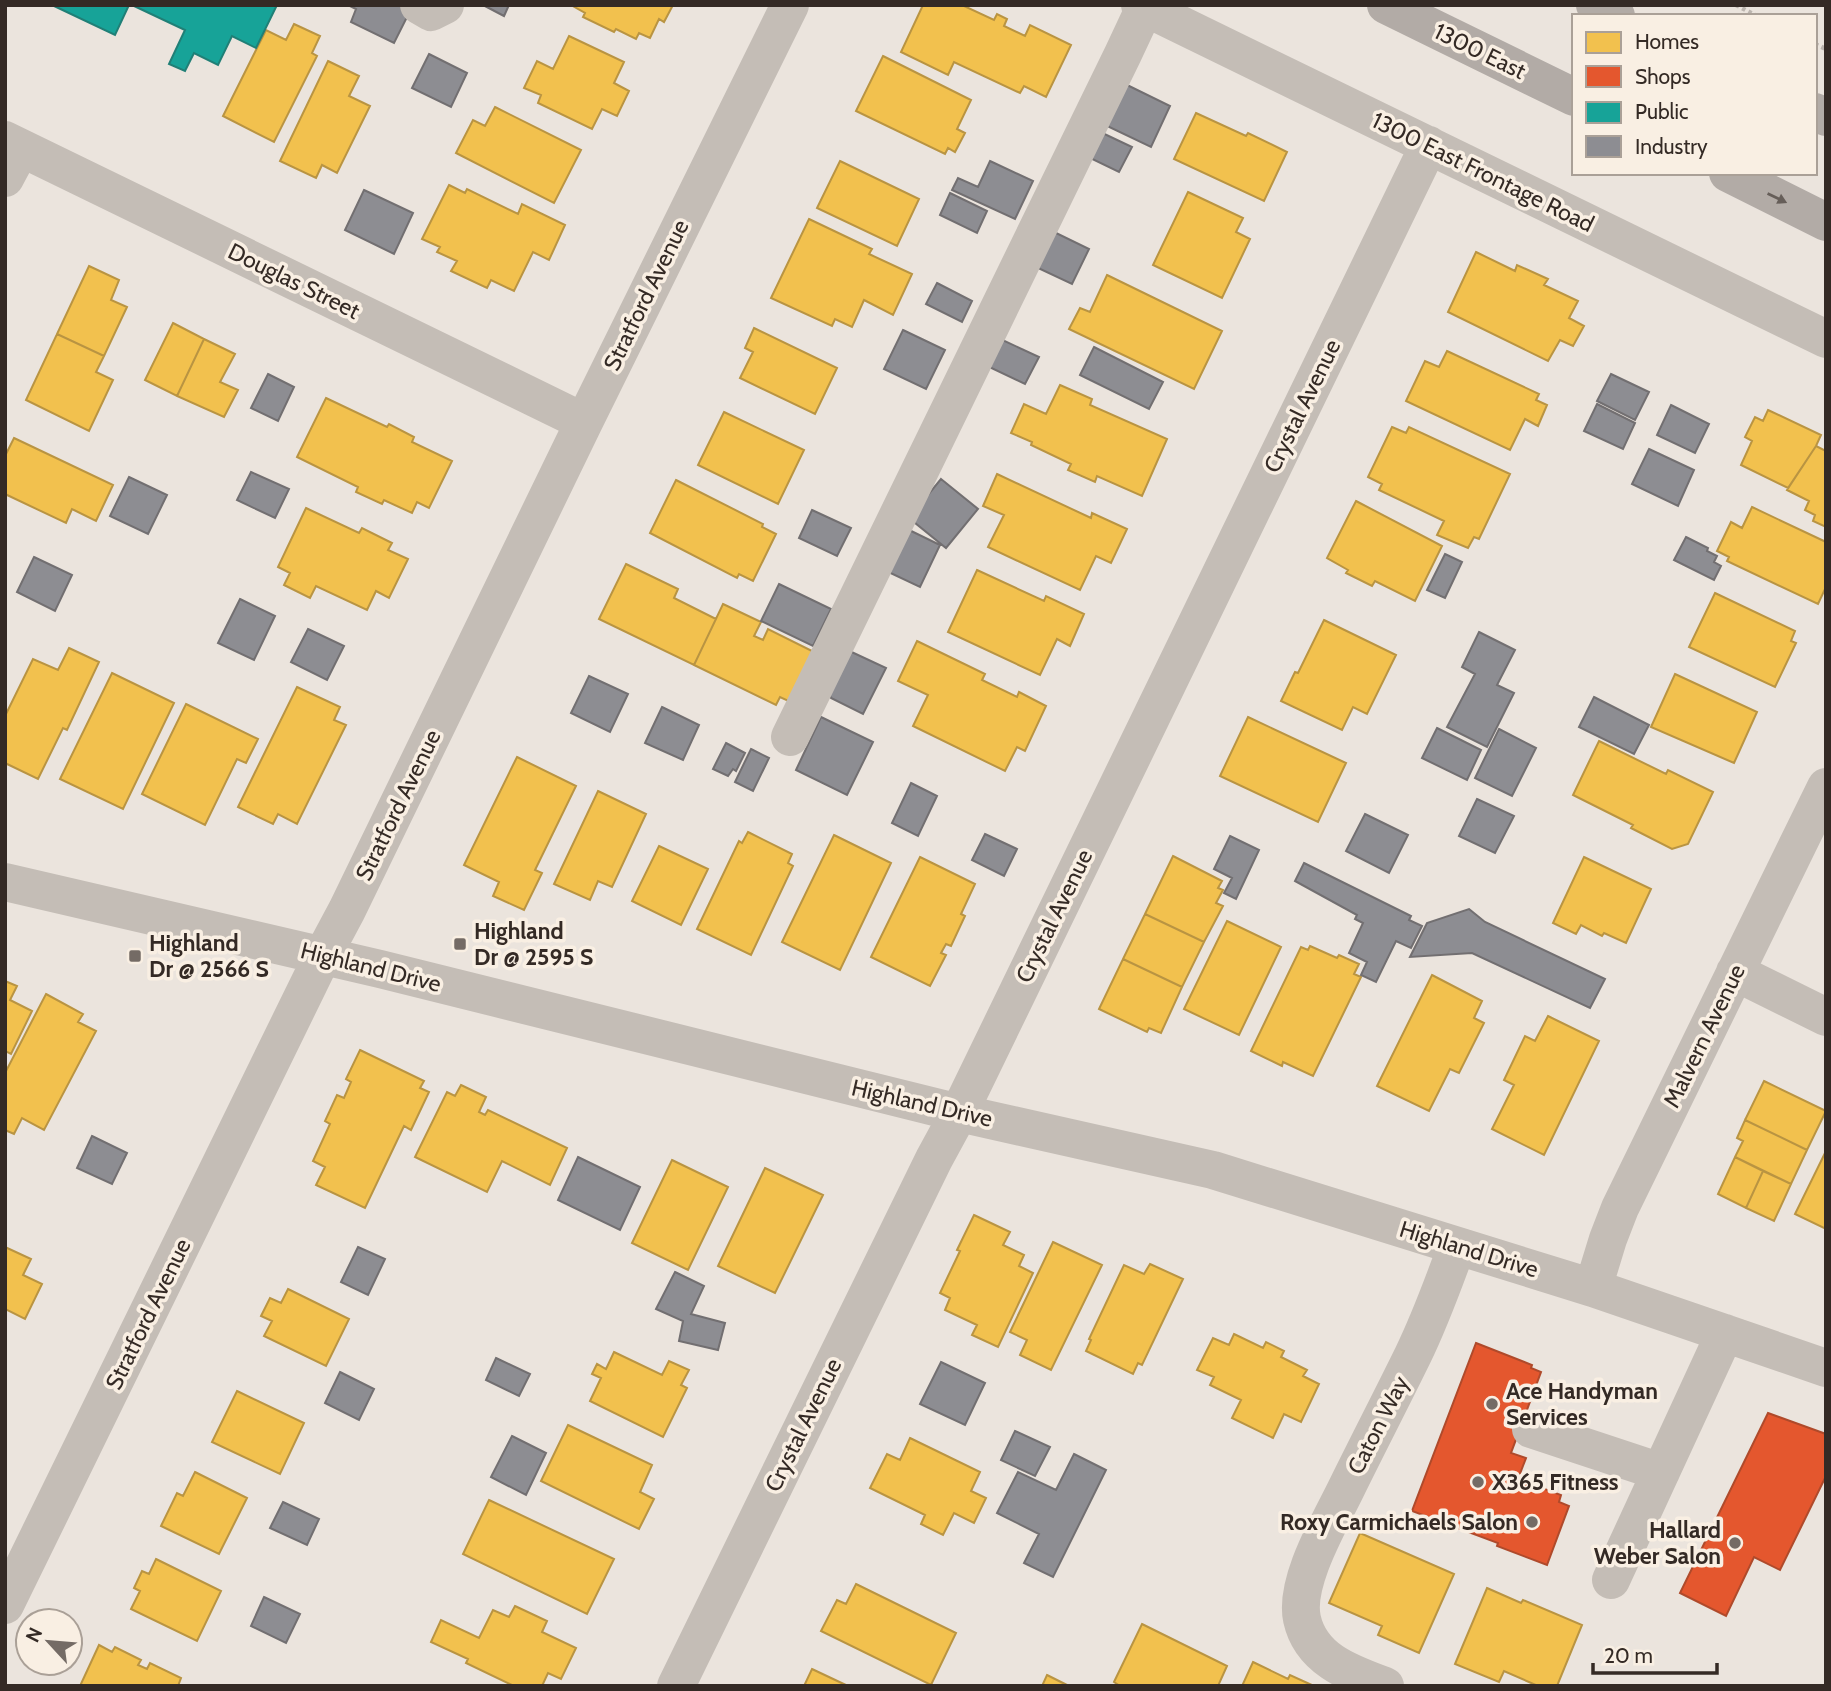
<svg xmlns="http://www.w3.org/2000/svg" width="1831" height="1691" viewBox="0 0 1831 1691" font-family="Cabin,sans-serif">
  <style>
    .homes { fill: #f2c14e; stroke: #b99442; stroke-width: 2 }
    .shops { fill: #e4572e; stroke: #af4a2b; stroke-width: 2 }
    .public { fill: #17a398; stroke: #207f76; stroke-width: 2 }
    .industry { fill: #8d8d92; stroke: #726f71; stroke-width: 2 }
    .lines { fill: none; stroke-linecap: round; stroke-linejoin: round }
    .path { stroke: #bcb5af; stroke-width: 4.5; stroke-dasharray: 3.5 3.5; stroke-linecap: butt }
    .minor { stroke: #c4bdb6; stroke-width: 38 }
    .major { stroke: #b2aba6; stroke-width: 38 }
    .oneway { fill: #665e59 }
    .poi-dot { fill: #746b65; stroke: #f9efe3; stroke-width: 2.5 }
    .labels { text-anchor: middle; stroke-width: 7; stroke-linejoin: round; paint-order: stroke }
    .street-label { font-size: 23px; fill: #342a25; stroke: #f9efe3 }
    .poi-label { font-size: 23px; font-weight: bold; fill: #342a25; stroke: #f9efe3; text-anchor: start }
  </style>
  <rect width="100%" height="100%" fill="#ebe4dd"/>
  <path class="homes" d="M571,5H673L664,22L659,19L650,38L639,33L636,39L616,29L614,32L583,17L585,13Z
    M923,5H962L994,20L997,14L1007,19L1004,26L1025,36L1030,25L1071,45L1046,97L1024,86L1020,93L954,62L948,75L901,52Z
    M294,24L320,36L312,53L317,56L274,142L223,116L266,30L286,40Z
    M569,36L624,62L614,83L629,91L617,116L602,109L592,129L538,103L541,95L524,88L537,61L553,69Z
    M883,56L971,100L957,129L965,133L955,152L948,148L945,154L856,111Z
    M328,61L359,76L349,96L370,106L337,173L322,165L316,178L280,161Z
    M495,107L581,150L554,203L456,153L473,120L485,126Z
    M1196,113L1246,136L1248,133L1287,152L1264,201L1174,159Z
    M840,161L919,199L897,246L817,208Z
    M449,185L465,193L467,189L518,214L522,204L565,225L549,260L533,252L514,291L491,280L487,288L451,271L457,261L437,252L440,247L422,239Z
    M1188,192L1243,218L1236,232L1250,239L1222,298L1153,265Z
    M809,219L872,249L869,254L912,274L893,315L864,300L852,327L835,319L832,326L771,298Z
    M1476,252L1515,271L1517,265L1548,279L1544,285L1578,301L1569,318L1584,326L1573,346L1560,340L1548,361L1448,312Z
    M89,266L119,280L111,300L127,307L104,356L57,334Z
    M1107,275L1222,331L1194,389L1069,329L1080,308L1090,312Z
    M173,323L204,339L177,396L145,380Z
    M754,328L837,368L815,414L740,378L753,352L745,348Z
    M57,334L104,356L96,372L113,380L89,431L26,400Z
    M204,339L235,354L220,382L238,390L224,417L177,396Z
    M1447,351L1539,394L1536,400L1547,405L1538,426L1525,419L1510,450L1406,401L1425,361L1439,367Z
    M1060,385L1092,399L1090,405L1167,439L1142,496L1097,476L1095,482L1068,470L1071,464L1031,445L1032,442L1011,433L1024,404L1046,414Z
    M326,398L387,427L389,424L414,437L412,442L452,461L429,508L417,502L412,513L384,500L382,504L356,492L358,487L297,457Z
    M1768,410L1821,435L1816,446L1788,488L1741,465L1752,441L1745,437L1755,417L1763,421Z
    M724,412L804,450L778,504L698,465Z
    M1392,427L1406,433L1409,427L1510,474L1479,539L1474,537L1468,548L1437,535L1444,521L1379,490L1382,484L1368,477Z
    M14,438L113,485L96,521L72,509L66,523L5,494V456Z
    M1816,446L1826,451V527L1813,521L1815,515L1805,510L1809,501L1787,490Z
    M997,474L1091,518L1092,513L1127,529L1111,563L1096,556L1080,590L988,547L1004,515L983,506Z
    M676,480L763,524L762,527L776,534L753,581L739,574L737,578L650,533Z
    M1356,501L1442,546L1415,601L1375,581L1372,586L1346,573L1348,570L1327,558Z
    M1752,507L1826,542V587L1818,604L1727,561L1729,557L1717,551L1731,522L1742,528Z
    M306,508L359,533L362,528L392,543L388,550L408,559L389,598L376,591L367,610L316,586L310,598L284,585L290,573L278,567Z
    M626,564L678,589L674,598L716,619L694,665L599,619Z
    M977,570L1044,601L1046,596L1084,614L1070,646L1057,639L1040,675L948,632Z
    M1715,593L1795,631L1791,641L1796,643L1775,687L1689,647Z
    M723,604L761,622L754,636L763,640L768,629L820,655L795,704L780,697L776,705L694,665Z
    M1324,620L1396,655L1367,714L1353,707L1342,730L1281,701L1295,672L1298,673Z
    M917,641L985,674L982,680L1017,697L1019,692L1046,706L1025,751L1017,747L1005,771L913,726L928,695L898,681Z
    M69,648L99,662L67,730L63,728L38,779L5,763V716L33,659L58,670Z
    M112,673L174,703L123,809L60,779Z
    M1675,674L1757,712L1734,763L1651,727Z
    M297,687L340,707L334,720L346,725L297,824L278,814L273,824L238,807Z
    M186,704L258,739L246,763L237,759L205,825L142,794Z
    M1248,717L1346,763L1318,822L1220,776Z
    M1599,741L1666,774L1668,770L1713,792L1688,844L1672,849L1631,828L1633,825L1573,795Z
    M517,757L576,786L535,870L542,873L524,910L493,896L499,882L464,865Z
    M598,791L646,814L612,887L598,881L590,900L554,884Z
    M748,832L792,854L788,863L793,866L751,955L697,929L739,841L742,843Z
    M834,835L891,863L840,970L782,942Z
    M659,846L708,869L681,925L632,901Z
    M1173,856L1222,881L1218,888L1223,890L1216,903L1223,906L1204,942L1145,914Z
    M920,857L975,884L961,914L965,916L951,946L946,944L941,953L946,955L930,986L871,957Z
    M1584,857L1651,889L1626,943L1604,933L1602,936L1581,925L1576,934L1553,923Z
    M1145,914L1204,942L1182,987L1123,959Z
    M1227,921L1281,947L1239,1035L1184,1009Z
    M1310,946L1337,958L1339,955L1359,964L1354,974L1361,977L1313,1076L1283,1062L1282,1066L1251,1051L1301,947L1308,950Z
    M1123,959L1182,987L1161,1033L1149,1028L1147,1032L1099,1009Z
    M1432,975L1482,1001L1474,1018L1484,1023L1459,1073L1450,1069L1429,1111L1377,1086Z
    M5,981L17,986L10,1000L32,1011L11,1054L5,1051Z
    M46,994L83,1014L78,1022L96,1031L44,1130L22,1118L14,1134L5,1130V1073Z
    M1548,1016L1599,1041L1544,1155L1492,1129L1514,1085L1504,1080L1525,1036L1535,1041Z
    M360,1050L424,1081L420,1088L429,1092L411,1130L404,1126L365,1208L316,1185L325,1167L313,1161L330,1124L325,1121L337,1095L344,1098L351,1082L346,1079Z
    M1764,1081L1826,1111L1807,1150L1745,1120Z
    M461,1085L486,1097L479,1112L485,1115L488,1110L567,1148L550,1185L502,1161L487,1192L415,1157L447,1092L455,1096Z
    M1745,1120L1807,1150L1791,1184L1735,1157L1743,1141L1737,1138Z
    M1826,1151V1229L1795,1214Z
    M1735,1157L1763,1171L1746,1208L1718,1194Z
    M672,1160L728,1187L688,1270L632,1243Z
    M765,1168L823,1195L775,1293L718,1266Z
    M1763,1171L1791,1184L1774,1221L1746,1208Z
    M974,1215L1010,1232L1003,1245L1024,1255L1019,1266L1033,1273L998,1347L972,1335L977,1325L945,1310L950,1298L940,1293L960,1251L957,1250Z
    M1053,1242L1102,1265L1051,1370L1020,1355L1027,1340L1010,1332Z
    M5,1247L31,1259L23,1275L42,1284L25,1319L5,1309Z
    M1150,1264L1183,1279L1142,1365L1138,1363L1133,1374L1086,1351L1091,1340L1089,1339L1124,1265L1144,1274Z
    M288,1289L349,1319L326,1366L264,1336L272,1321L261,1316L270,1298L281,1303Z
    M1234,1334L1263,1348L1266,1342L1284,1351L1281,1357L1307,1370L1303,1376L1319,1384L1301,1422L1284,1414L1273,1438L1232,1418L1241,1400L1210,1385L1214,1377L1197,1370L1213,1338L1229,1345Z
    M614,1352L662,1375L669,1361L689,1370L681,1385L687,1388L663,1437L590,1401L601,1378L592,1374L597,1364L606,1369Z
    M237,1391L304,1423L280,1474L212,1442Z
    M568,1425L652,1465L640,1492L654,1499L639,1529L541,1481Z
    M910,1438L980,1472L971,1491L986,1498L974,1523L954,1513L943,1535L921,1524L925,1515L870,1488L887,1454L900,1460Z
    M195,1472L247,1498L219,1554L161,1526L177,1493L183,1496Z
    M489,1500L614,1559L587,1614L463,1554Z
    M1360,1533L1454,1574L1419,1653L1378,1635L1382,1626L1329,1603Z
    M156,1559L221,1591L197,1641L131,1609L140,1591L134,1588L142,1571L149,1574Z
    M856,1584L956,1633L931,1685L821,1631L837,1600L846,1604Z
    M1487,1588L1521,1603L1523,1600L1582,1625L1557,1686H1538L1504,1671L1499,1682L1455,1664Z
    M515,1606L547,1621L542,1632L576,1648L561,1679L548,1673L542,1686H514L466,1663L468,1659L431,1642L441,1620L479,1638L493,1610L509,1617Z
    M1142,1624L1227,1666L1218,1686H1120L1114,1682Z
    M99,1645L112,1652L115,1647L141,1660L138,1665L147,1669L150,1663L181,1678L178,1686H80Z
    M1253,1662L1288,1679L1290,1675L1314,1686H1242Z
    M812,1669L848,1686H804Z
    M1047,1675L1069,1686H1042Z"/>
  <path class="shops" d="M1476,1343L1532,1365L1531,1368L1541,1372L1511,1453L1526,1458L1518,1479L1561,1495L1559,1502L1569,1506L1547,1565L1497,1546L1498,1543L1412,1511Z
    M1768,1413L1826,1434V1476L1780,1570L1754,1557L1726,1616L1680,1593Z"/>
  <path class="public" d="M52,5H129L115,35Z
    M132,5H277L256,48L232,36L218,65L194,53L185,71L169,64L185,30Z"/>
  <path class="industry" d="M348,5H409L412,7L394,43L351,22L356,9Z
    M483,5H509L504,16Z
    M429,54L467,73L451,107L412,88Z
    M1123,83L1170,106L1151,147L1103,124Z
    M1096,130L1132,147L1119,172L1084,155Z
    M990,161L1033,181L1015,219L952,190L958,178L978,187Z
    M364,190L413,213L394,254L345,230Z
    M950,193L987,211L977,233L940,215Z
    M1054,232L1089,249L1072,284L1036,267Z
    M937,283L972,301L962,322L926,304Z
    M903,330L945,350L926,389L884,369Z
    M996,337L1039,357L1025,384L983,364Z
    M1094,347L1163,382L1149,409L1080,375Z
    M268,374L294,387L278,421L251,408Z
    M1611,374L1649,392L1635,420L1597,401Z
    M1597,404L1635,423L1623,449L1584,431Z
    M1671,405L1709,424L1695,453L1657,435Z
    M1649,449L1694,470L1678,506L1632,484Z
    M251,472L289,489L275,518L237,500Z
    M129,477L167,495L148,534L110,516Z
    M941,479L978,509L946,548L909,518Z
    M812,510L851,528L837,556L799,538Z
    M903,527L940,545L920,587L882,569Z
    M1686,537L1708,548L1707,551L1717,556L1714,562L1721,566L1714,580L1674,560Z
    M1445,554L1462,562L1445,598L1427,590Z
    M34,557L72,575L55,611L17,592Z
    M779,584L831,609L813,646L761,621Z
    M240,599L275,616L254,660L218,643Z
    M308,629L344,646L327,680L291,662Z
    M1479,632L1515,650L1497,685L1514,693L1487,747L1447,727L1475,674L1462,667Z
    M843,648L886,668L863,714L831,698L825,685Z
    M589,676L628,694L610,732L571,713Z
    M1594,697L1649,725L1634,754L1579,727Z
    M662,707L699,725L683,760L645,743Z
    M821,717L873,742L847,795L796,770Z
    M1437,728L1481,750L1467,780L1422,758Z
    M1499,729L1536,748L1512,796L1475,778Z
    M726,743L745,753L736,771L733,769L728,776L713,769Z
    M751,749L769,758L753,791L735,782Z
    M911,783L937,796L918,836L892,823Z
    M1477,799L1514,816L1495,853L1459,836Z
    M1365,814L1408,835L1389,873L1346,851Z
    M985,834L1017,849L1004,876L972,860Z
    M1230,836L1259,850L1236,899L1224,893L1232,878L1214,869Z
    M1304,863L1411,916L1409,920L1422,926L1411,948L1396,941L1376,982L1361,975L1367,962L1349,953L1363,923L1355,919L1357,915L1295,881Z
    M1469,909L1485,922L1605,979L1590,1008L1472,953L1410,957L1427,923Z
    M92,1136L127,1153L112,1184L77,1168Z
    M578,1157L640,1187L620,1230L558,1200Z
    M358,1247L385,1259L368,1295L341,1282Z
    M675,1272L704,1286L691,1314L725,1323L718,1350L679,1341L683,1321L656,1309Z
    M496,1358L530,1374L519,1396L486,1380Z
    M941,1362L985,1383L965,1425L920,1404Z
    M340,1372L374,1389L359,1420L325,1403Z
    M1015,1431L1050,1447L1035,1476L1001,1460Z
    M512,1436L546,1453L526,1495L491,1477Z
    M1074,1454L1106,1470L1053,1577L1024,1563L1039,1534L997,1513L1018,1472L1056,1490Z
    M283,1502L319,1519L307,1545L270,1528Z
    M264,1597L300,1614L286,1643L251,1626Z"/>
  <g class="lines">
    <path class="path" d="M1736,5L1757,16
      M1815,44L1826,49"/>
    <path class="minor" d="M419,5L431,12L445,5
      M1140,5L1826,339
      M5,140L584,422
      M5,178L21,148
      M790,737L1123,54L1145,7
      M5,882L380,969L959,1113L1213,1170L1593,1288L1826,1368
      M1735,972L1826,1017
      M1593,1288L1608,1239L1620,1208L1826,787
      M1531,1429L1661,1472
      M1611,1580L1725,1333
      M5,1605L323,955L347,910L584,422L790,5
      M676,1686L934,1159L959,1113L1429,145
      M1385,1686C1350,1673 1311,1660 1302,1619C1294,1582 1330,1522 1346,1489C1368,1444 1391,1400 1413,1355C1430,1320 1444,1282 1457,1246"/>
    <path class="major" d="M1386,5L1574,97
      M1595,5L1616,16
      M1815,112L1826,117
      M1728,173L1826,222"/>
  </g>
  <defs><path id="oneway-solid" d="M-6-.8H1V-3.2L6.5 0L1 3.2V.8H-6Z" transform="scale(1.75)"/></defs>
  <use class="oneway" href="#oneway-solid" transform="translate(1777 198) rotate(26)"/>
  <g class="poi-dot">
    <rect x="453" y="937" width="14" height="14" rx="3.5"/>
    <rect x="128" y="949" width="14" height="14" rx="3.5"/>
    <circle cx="1492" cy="1404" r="7"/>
    <circle cx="1478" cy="1482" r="7"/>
    <circle cx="1532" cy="1522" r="7"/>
    <circle cx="1735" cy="1543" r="7"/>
  </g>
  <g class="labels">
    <g class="street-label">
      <text transform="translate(1480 51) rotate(26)" y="8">1300 East</text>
      <text transform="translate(1483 172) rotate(26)" y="8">1300 East Frontage Road</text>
      <text transform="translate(294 281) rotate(26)" y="8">Douglas Street</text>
      <text transform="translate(646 295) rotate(-64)" y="8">Stratford Avenue</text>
      <text transform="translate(1302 406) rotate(-64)" y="8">Crystal Avenue</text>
      <text transform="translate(398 805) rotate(-64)" y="8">Stratford Avenue</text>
      <text transform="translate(1054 916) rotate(-64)" y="8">Crystal Avenue</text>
      <text transform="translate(371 967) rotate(14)" y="8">Highland Drive</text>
      <text transform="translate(1704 1036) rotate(-64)" y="8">Malvern Avenue</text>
      <text transform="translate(922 1103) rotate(13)" y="8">Highland Drive</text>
      <text transform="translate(1469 1249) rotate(17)" y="8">Highland Drive</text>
      <text transform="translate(148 1314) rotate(-64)" y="8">Stratford Avenue</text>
      <text transform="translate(803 1425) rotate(-64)" y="8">Crystal Avenue</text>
      <text transform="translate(1378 1425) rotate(-63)" y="8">Caton Way</text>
    </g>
    <g class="poi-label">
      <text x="474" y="939">Highland<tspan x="474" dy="26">Dr @ 2595 S</tspan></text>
      <text x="149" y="951">Highland<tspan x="149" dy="26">Dr @ 2566 S</tspan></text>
      <text x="1506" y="1399">Ace Handyman<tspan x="1506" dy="26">Services</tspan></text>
      <text x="1492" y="1490">X365 Fitness</text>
      <text x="1518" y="1530" text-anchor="end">Roxy Carmichaels Salon</text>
      <text x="1721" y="1538" text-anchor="end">Hallard<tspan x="1721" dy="26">Weber Salon</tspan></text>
    </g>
  </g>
  <rect width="1831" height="1691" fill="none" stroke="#342a25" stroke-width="14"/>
  <rect x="1572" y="14" width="245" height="161" fill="#f9efe3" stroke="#aaa097" stroke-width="2"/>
  <rect x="1586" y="32" width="35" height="21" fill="#f2c14e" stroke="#aaa097" stroke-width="2"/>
  <text x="1635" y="49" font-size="21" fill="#342a25">Homes</text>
  <rect x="1586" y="66" width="35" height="21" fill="#e4572e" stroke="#aaa097" stroke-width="2"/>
  <text x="1635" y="84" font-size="21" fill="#342a25">Shops</text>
  <rect x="1586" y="102" width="35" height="21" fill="#17a398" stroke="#aaa097" stroke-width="2"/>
  <text x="1635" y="119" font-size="21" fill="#342a25">Public</text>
  <rect x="1586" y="136" width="35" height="21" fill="#8d8d92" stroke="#aaa097" stroke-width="2"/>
  <text x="1635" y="154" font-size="21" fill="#342a25">Industry</text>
  <g transform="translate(49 1642) rotate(296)"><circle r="33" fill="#f9efe3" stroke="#aaa097" stroke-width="2"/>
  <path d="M0-5L12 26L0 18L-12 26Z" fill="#746b65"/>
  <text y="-10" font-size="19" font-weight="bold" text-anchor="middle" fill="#342a25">N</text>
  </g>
  <path d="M1593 1663v10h124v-10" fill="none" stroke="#342a25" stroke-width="3.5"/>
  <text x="1604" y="1663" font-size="21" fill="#342a25" stroke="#f9efe3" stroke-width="5" paint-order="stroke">20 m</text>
</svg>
